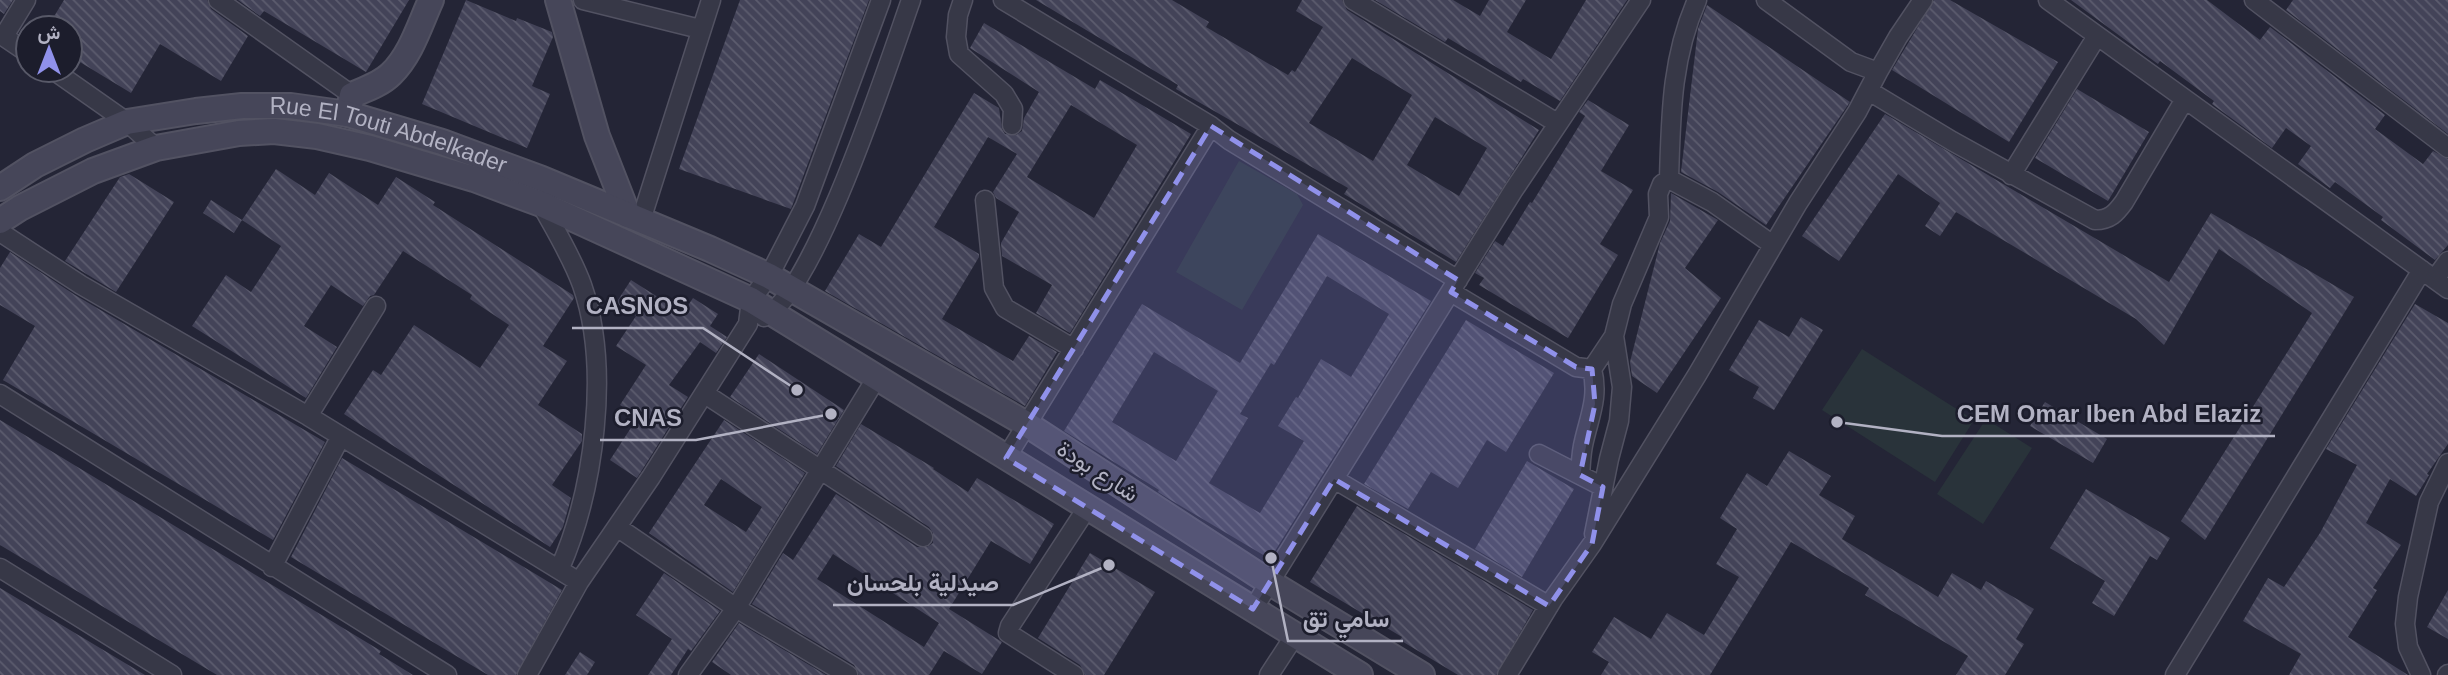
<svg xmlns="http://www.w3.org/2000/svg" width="2448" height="675" viewBox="0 0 2448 675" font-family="Arial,Vazirmatn,sans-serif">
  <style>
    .green { fill: #29333a }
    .building { fill: url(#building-back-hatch); fill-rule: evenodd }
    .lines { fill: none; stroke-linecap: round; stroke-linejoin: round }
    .street-casing { stroke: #525262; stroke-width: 21 }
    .secondary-casing { stroke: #525262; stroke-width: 28 }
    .street { stroke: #373847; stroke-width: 18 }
    .secondary { stroke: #464659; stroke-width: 24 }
    .marked { fill: #9091ea; fill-opacity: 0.2; stroke: #9091ea; stroke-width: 5; stroke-dasharray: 14 9; stroke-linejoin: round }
    .labels { text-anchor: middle; stroke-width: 5; stroke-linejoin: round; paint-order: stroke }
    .street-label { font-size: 23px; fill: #b2b2c3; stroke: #1c1d2c }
    .leader { fill: none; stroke: #b2b2c3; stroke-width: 2.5 }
    .callout-dot { fill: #b2b2c3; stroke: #1c1d2c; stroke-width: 2.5 }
    .callout-label { font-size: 24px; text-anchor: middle; font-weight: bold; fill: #b2b2c3; stroke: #1c1d2c; stroke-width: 5; stroke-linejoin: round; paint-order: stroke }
  </style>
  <defs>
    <pattern id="building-back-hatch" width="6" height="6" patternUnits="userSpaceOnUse" patternTransform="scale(1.75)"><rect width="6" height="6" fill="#434358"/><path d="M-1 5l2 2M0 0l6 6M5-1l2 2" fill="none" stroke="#5c5c6e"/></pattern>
  </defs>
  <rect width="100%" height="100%" fill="#242536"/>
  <path class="green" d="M1239,161L1297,194L1303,205L1242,310L1176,272Z
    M1862,349L1974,420L1935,482L1822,410Z
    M1986,419L2032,448L1983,524L1937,494Z"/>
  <path class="building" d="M0,0H13L4,14L0,11Z
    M64,0H207L211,9L248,36L221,81L160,44L131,93L70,56V28H47Z
    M238,0H409L366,72L264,11L260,16Z
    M466,0L516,21L517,18L552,32L553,37L532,86L550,94L527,148L422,104Z
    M740,0H869L791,209L679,169Z
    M1036,0H1172L1209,22L1206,27L1288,75L1292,70L1295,72L1323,27L1296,11L1302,0H1342L1347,10L1539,130L1456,262L1344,194L1348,188L1176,89L1178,85ZM1352,58L1412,95L1373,161L1309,123ZM1435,117L1487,148L1459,196L1407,165Z
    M1375,0H1453L1480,16L1489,0H1526L1507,32L1551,59L1586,0H1627L1560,101L1523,79L1521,82L1448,38L1445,42Z
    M1934,0H1950L2058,62L2009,142L1892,70Z
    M2071,0H2207L2260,40L2270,27L2385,115L2375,129L2423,164L2433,151L2448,159V245L2435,260L2381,220L2383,217L2335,182L2330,188L2298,164L2311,146L2286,128L2272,148L2212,104L2214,101L2160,61L2158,64Z
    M2293,0H2448V134L2286,10Z
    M1707,5L1850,102L1766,225L1718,192L1681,172L1698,29Z
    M984,23L1095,89L1100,80L1191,134L1070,333L1036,313L1052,285L1002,256L1001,243L1019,212L996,198L993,192L1017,154L988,137L934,227L979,254V257L942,319L1013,361L1029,336L1057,352L1025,406L825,291L859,234L881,247L974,93L999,108L1002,129L1005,134L1016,135L1022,131L1024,118L1039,92L970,48ZM1071,105L1137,145L1094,218L1027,177Z
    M2077,89L2149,132L2108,201L2035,158Z
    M1588,100L1629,125L1601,171L1633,190L1600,244L1618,255L1568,338L1479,285L1484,278L1475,273L1495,241L1503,246L1530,202L1532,203L1585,116L1579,112Z
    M1885,114L2169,282L2211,213L2354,297L2205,540L2181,521L2312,313L2219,249L2164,345L2136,319L1956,212L1940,236L1925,226L1940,203L1898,174L1839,261L1802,236Z
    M276,169L315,195L329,173L378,205L396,177L435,202L433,205L573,295L574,298L543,346L567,361L538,405L582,434V441L552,485L571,498L563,527L550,547L344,414L373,370L381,375L414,325L480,368L509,325L470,299L472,295L403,251L374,295L370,296L363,306L331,285L304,326L337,347L306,398L192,326L226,275L251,292L281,246L242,220Z
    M129,174L174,202L116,292L65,261L120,177Z
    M1671,193L1718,220L1685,268L1721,298L1657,393L1632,376L1630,362L1660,243L1670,221Z
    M211,200L242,220L234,233L203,213Z
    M1318,234L1431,301L1270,559L1169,499L1158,492L1159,490L1064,431L1142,304L1240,363ZM1327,276L1389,314L1351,377L1321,359L1298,398L1296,397L1278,426L1304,441L1260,513L1209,483L1248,418L1240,414L1271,363L1274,365ZM1154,352L1218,391L1176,461L1112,422Z
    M10,252L75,295L325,442L273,540L3,380L35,326L0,305V268Z
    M631,280L683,313L693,298L718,314L710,326L727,337L716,353L700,342L669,385L688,397L637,478L610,460L638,417L620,405L646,365L616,346L636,316L616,303Z
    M2415,304L2448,323V444L2427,474L2429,475L2416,496L2390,479L2366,523L2401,545L2373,588L2377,590L2348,637L2408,675H2289L2301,654L2243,621L2268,578L2284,587L2320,533L2357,465L2326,449Z
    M1801,317L1823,330L1774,410L1753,398L1759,387L1729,370L1759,320L1789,337Z
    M1466,320L1554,373L1506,452L1487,440L1458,488L1431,472L1408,509L1364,484Z
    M759,354L844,410L817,454L730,397Z
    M2045,402L2107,439L2093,463L2030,426Z
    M0,420L381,651L379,654L413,675H217L0,545Z
    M724,420L805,473L733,592L649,533ZM721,479L762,507L746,532L704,505Z
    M861,424L934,468L933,469L968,492L977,478L1054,524L1030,564L991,541L949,609L1002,642L982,674L944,651L929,675H859L854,665L752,604L783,553L793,560L836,494L917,547H927L933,543V533L929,527L836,466ZM833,554L939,623L924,647L817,579Z
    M1789,451L1831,476L1819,495L1855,516L1842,539L1938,597L1952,573L1981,590L1986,581L2034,609L2016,639L2024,644L2005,675H1956L1968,656L1865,595L1869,588L1791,542L1710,675H1601L1609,662L1592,652L1614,617L1651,639L1667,613L1704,635L1739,577L1716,564L1737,529L1720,518L1747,473L1767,486Z
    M342,458L562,590L516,675H488L291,557Z
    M1527,461L1574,489L1522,577L1475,549Z
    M2086,489L2170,538L2157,560L2150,556L2114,616L2092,603L2105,581L2050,548Z
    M1357,506L1533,610L1496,675H1458L1400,640L1402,637L1310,582Z
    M1090,553L1155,592L1104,675H1085L1080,665L1038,638Z
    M664,573L720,611L691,651L688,649L671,675H648L672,639L636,615Z
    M0,588L145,675H0Z
    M2448,590V639L2427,627Z
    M739,623L826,675H731L712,662Z
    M580,652L595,662L587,675H565Z"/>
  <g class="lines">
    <g class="street-casing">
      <path id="street" d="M218,0L352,95
        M583,0L700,29
        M963,0L958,15L956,37L959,54L1004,94L1013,109L1012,125
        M1003,0L1211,126L1229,140L1458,280
        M1353,0L1557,123
        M1766,0L1851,62L1878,72L1898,37L1923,0
        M2048,0L2448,289
        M2254,0L2448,148
        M0,34L28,53
        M4,36L26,0
        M53,70L127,122L156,148
        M1869,91L1952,141L2095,220C2110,220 2116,213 2124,202L2185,99
        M2011,175L2097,36
        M1669,179C1671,115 1671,59 1697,0
        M985,200L994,288L1005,308L1074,349
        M541,204C555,230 572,257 582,285C611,368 594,490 560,568
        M641,220L711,0
        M0,232L81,285L308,416L579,582
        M2435,279L2448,261
        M1451,292L1576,367L1592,369L1614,336L1622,304L1659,217L1658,194L1662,184L1669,179L1712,202L1773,245
        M764,317C814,295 890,59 911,0
        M0,394L447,675
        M705,394L923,537
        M308,416L376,306
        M1539,454L1603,487
        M1006,458L1211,126
        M1580,475C1581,464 1581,452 1584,441C1590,415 1599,396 1592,369
        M1334,479L1549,606
        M617,527L736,608L688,675
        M1594,534L1609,459L1619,421L1622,387L1614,336
        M272,567L341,436
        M0,568L172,675
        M1253,609L1513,191L1641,0
        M527,675L579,582L651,477L748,324L751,300L769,276L805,206L881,0
        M848,675L736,608L877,377
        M1074,675L1008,633L1010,626L1087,508
        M1269,675L1295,635
        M1507,675L1553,599L1592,544L1697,375L1798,203L1857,112L1878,72
        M2175,675L2422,270
        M2421,675L2408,647L2405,624L2408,597L2429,502L2448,463
        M2447,675L2448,674"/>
    </g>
    <g class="secondary-casing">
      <g id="secondary">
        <path d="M558,0L597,136L628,215"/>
        <path d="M348,114L352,95C366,89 381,84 391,74C411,55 420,24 431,0"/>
        <path id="s1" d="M0,188L35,165L85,140L127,122L196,111L242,106H291L348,114L442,142L542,179L710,249L769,276L1028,425L1269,582L1422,675"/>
        <path d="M0,221L20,208L93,171L156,148L239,133L274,131L317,136L370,148L474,179L541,204L751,300L1360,675"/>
      </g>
    </g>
    <use href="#street" class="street"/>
    <use href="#secondary" class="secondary"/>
  </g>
  <path class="marked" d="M1211,126L1458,280L1451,292L1576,367L1592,369L1595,404L1580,475L1603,487L1592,544L1549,606L1334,479L1253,609L1006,458Z"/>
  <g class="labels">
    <g class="street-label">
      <text dy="8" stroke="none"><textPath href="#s1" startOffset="410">Rue El Touti Abdelkader</textPath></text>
      <text transform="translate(1098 471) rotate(33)" y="8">شارع بودة</text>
    </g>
  </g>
  <path class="leader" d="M797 390L703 328H572M1837 422L1942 436H2275M831 414L696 440H600M1109 565L1013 605H833M1271 558L1288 641H1403"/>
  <g class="callout-dot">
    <circle cx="797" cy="390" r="7"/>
    <circle cx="1837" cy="422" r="7"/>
    <circle cx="831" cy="414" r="7"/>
    <circle cx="1109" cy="565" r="7"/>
    <circle cx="1271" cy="558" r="7"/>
  </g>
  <g class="callout-label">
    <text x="637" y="314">CASNOS</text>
    <text x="2109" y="422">CEM Omar Iben Abd Elaziz</text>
    <text x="648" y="426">CNAS</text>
    <text x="923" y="591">صيدلية بلحسان</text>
    <text x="1346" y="627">سامي تق</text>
  </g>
  <g transform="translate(49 49)"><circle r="33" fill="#1c1d2c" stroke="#585968" stroke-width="2"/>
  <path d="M0-5L12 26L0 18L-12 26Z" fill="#9091ea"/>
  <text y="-10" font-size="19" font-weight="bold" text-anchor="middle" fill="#b2b2c3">ش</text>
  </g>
</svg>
